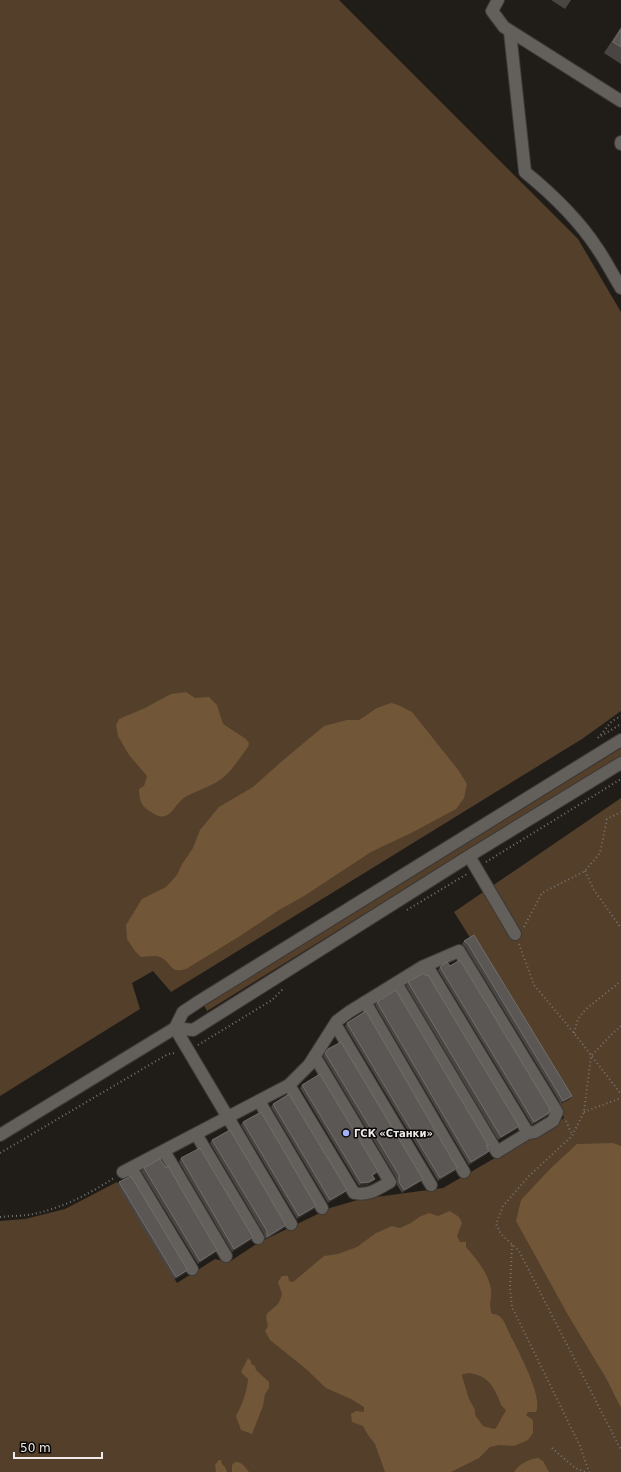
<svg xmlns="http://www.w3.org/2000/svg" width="621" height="1472" viewBox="0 0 621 1472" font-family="'DejaVu Sans',sans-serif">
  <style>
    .green { fill: #533f2a }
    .water { fill: #725638; fill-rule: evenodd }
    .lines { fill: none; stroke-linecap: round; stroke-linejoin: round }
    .minor-casing { stroke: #3c3937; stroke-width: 14 }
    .path { stroke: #777470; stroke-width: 2; stroke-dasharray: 1 3; stroke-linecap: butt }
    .minor { stroke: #635f5b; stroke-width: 12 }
    .wall { fill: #494542 }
    .shaded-wall { fill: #312e2a }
    .building { fill: #5b5754; stroke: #726e6b }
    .poi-dot { fill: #a6b1fc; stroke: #090706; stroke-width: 1.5 }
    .labels { text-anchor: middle; stroke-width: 3; stroke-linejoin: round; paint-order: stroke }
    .poi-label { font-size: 10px; font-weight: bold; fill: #eeebe9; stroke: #090706; text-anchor: start }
  </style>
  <rect width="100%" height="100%" fill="#201d19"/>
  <path class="green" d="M0,0H339L578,239L621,312V711L582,739L171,992L153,971L132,983L140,1009L0,1096Z
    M621,748V756L207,1011L204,1005Z
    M621,798V1472H0V1221L25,1219L65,1209L117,1182L177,1283L215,1259L229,1262L258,1243L330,1208L361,1199L443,1188L564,1118L558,1103L569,1096L454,912Z"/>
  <path class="water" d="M186,692L195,698L209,697L217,705L223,724L246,739L249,743L248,747C241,756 235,766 227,774C217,785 200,789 187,796C173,803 171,826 151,812C140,805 140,801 139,789L144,786L147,776L129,755L118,736L116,725L119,719L145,708L171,694Z
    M391,703C398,704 405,709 412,712L459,771L467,784L464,798L456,809L413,832L371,852L304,896L279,910L240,936L186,969C169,974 173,963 160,957C155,955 147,957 141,957L135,951L127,939L126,925L142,899L166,887L177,875L182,864L193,848L200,830L219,807L253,787L281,762L324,726L347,720H359L377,708Z
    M613,1143L621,1146V1408L606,1378L568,1315L516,1221L521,1200L550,1169L577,1144Z
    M450,1211L459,1217L462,1223L457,1236L460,1242H466V1247C476,1259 489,1273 491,1290C492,1299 488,1305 492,1314C505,1313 507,1332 513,1340C520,1355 543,1397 536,1412H528L526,1415L533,1420V1433L528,1440L514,1446L499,1445L490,1447L479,1458L451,1472H385L375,1444L368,1435L363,1426L352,1422L351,1414L356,1411L364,1412V1407L351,1399L326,1388L306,1369L270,1340L265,1331L268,1326C264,1312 267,1314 277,1305C279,1303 281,1298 282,1294L278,1282L282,1276H288L289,1281L293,1282L324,1256L338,1254L357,1247L376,1233L392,1226L400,1228L411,1223L419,1217L429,1213L438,1216ZM469,1373C486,1376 491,1382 498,1397C501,1404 500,1405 506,1410L496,1428L494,1429L483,1426L475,1415V1410L469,1399L462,1376L463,1374Z
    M248,1358L251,1361V1364L255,1366L256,1370L269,1382V1388L265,1394L263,1406L252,1434L241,1430L236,1416C242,1405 247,1392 248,1379L241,1372Z
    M538,1458L543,1461L549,1472H514C519,1464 529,1459 538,1458Z
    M219,1460H221L222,1464L225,1467L227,1472H216L215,1465Z
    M235,1462C242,1461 245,1467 249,1472H232V1465Z"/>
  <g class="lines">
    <g class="minor-casing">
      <path id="minor" d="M498,0L492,11L504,27L621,101
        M510,32L525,172C552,194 578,219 597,248C606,261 613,275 621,288
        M621,142V144
        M469,856L515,934
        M396,983L497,1152L528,1133
        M365,1002L464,1172
        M335,1024L431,1185
        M175,1028L193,1030L469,856L621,763
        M175,1028L291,1224
        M289,1085L354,1193C368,1196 378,1189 390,1182L315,1057
        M259,1101L322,1208
        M196,1134L258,1238
        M0,1135L175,1028L183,1012L198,1002L621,740
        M164,1151L226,1256
        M131,1168L192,1269
        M123,1172L289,1085L309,1065L337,1021L349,1012L422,967L459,951L557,1112L553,1121L535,1132L528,1133L427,966"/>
    </g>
    <path class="path" d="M601,736L621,724
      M598,738L612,721L621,716
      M486,862L621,779
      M585,871L594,890L621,928
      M407,910L467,874
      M524,927L542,893L585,871L600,853L607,819L621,812
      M519,944L534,985L574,1033L621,1094
      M621,1026L613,1033L591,1056L584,1112L572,1136L529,1176L503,1206L496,1224L501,1234L519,1251L621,1450
      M574,1033L578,1019L585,1010L621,981
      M198,1045L272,1000L284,988
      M584,1112L621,1098
      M566,1121L572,1135
      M0,1153L168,1054L175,1053
      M0,1217C9,1216 19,1216 28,1215C59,1210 89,1194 114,1178
      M512,1245L510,1288L512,1307L580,1446L589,1472
      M552,1448L575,1468L585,1472"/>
    <use href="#minor" class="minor"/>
  </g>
  <path class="wall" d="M551,0H571L565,9Z
    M621,27V64L604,53Z
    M474,935L570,1099L561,1104L465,947L462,944L464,941Z
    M440,967L549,1113L547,1116L532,1125L438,970Z
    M408,982L517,1129L498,1140L406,986Z
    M377,1002L486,1146L489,1151L487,1154L469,1165L375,1005Z
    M347,1023L457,1168L455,1171L438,1181L345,1026Z
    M328,1049L423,1179L420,1182L402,1193L397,1185L396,1178L323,1056Z
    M302,1085L378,1171L376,1174L372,1176L375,1179L372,1182L367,1185L359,1186L300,1088Z
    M273,1104L345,1193L328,1203L271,1107Z
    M243,1122L316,1206L314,1209L297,1219L241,1125Z
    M212,1140L286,1225L284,1228L265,1240L264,1234L210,1143Z
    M181,1158L251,1240L232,1252L179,1162Z
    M144,1168L217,1250L215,1253L198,1264L141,1171Z
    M119,1182L186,1271L184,1274L174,1280L117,1185Z"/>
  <path class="shaded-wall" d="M572,1096L570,1099L561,1104L563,1101Z
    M549,1113L547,1116L532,1125L534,1122Z
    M519,1126L517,1129L498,1140L501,1137Z
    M489,1151L487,1154L469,1165L471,1162Z
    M457,1168L455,1171L438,1181L440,1178Z
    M378,1171L376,1174L370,1178L372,1175Z
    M375,1179L372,1182L367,1185L359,1186L361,1183Z
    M423,1179L420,1182L402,1193L404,1190Z
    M347,1190L345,1193L328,1203L330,1200Z
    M316,1206L314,1209L297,1219L299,1216Z
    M286,1225L284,1228L265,1240L267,1237Z
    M253,1237L251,1240L232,1252L234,1249Z
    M217,1250L215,1253L198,1264L200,1261Z
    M186,1271L184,1274L174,1280L176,1277Z"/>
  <path class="building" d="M621,29V47L613,42Z
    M474,935L572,1096L563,1101L468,944L464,941Z
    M460,960L550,1109L549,1113L534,1122L440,967L447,962L450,966Z
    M424,973L426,976L428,975L519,1126L501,1137L408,982Z
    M396,990L488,1145L486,1146L489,1151L471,1162L377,1002Z
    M366,1011L457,1168L440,1178L347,1023Z
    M341,1042L423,1179L404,1190L399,1182V1175L325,1053L328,1049Z
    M320,1074L378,1171L372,1175L375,1179L369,1182L361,1183L302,1085Z
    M289,1094L347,1190L330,1200L273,1104Z
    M261,1112L316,1206L299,1216L243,1122Z
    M230,1130L286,1225L267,1237V1231L212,1140Z
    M200,1148L253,1237L234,1249L181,1158Z
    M160,1159L166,1168L168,1166L217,1250L200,1261L144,1168Z
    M131,1176L187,1269L186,1271L176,1277L119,1182Z"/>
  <circle class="poi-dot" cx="346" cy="1133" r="4"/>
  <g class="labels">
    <g class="poi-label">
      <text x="354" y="1137">ГСК «Станки»</text>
    </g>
  </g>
  <path d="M14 1452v6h88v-6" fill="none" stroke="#eeebe9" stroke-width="2"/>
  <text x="20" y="1452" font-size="12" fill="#eeebe9" stroke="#090706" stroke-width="3" paint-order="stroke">50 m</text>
</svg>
